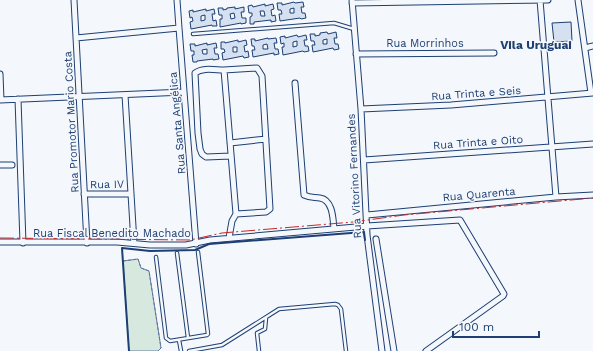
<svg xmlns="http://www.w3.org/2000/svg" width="593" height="351" viewBox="0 0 593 351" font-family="'Work Sans',sans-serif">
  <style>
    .green { fill: #d7e8df; stroke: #687fa3 }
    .building { fill: #d5e0f0; stroke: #1d3f73; fill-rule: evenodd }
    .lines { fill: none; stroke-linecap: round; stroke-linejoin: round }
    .lane-casing { stroke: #1d3f73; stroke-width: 4.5 }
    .street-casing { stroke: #1d3f73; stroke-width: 7 }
    .path { stroke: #5e769c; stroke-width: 1; stroke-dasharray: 3 2; stroke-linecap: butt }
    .lane { stroke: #f4f7fb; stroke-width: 2.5 }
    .street { stroke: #f4f7fb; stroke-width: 5 }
    .wall { stroke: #1d3f73; stroke-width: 2 }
    .power { stroke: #c62828; stroke-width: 1; stroke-dasharray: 14 3 2 3; stroke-linecap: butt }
    .labels { text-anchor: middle; stroke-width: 3; stroke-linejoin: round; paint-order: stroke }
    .street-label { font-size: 11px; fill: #1d3f73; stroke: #f4f7fb }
    .neighbourhood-label { font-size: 12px; font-weight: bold; fill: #1d3f73; stroke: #f4f7fb }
  </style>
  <rect width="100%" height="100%" fill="#f4f7fb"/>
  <path class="green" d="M138,259L141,268L149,271L161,348L158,351H129L123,261Z"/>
  <path class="building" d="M294,2L295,3L303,2L304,7H301L302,13H305L306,18L301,19L300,18L280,21L279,14H282L281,10H278L277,3H282V5ZM294,8V13H290V9Z
    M265,4V6L273,4L274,9L271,10L272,16L275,15L276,21L271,22V20L254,22V24H250V17L252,16V13H249L248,6L252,5L253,7ZM260,11H264L265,16H261Z
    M235,7V9L244,7V12H241L242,18H246V23L241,24V23L220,27V19H222V15H219L218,8H223V10L227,9V8ZM234,13L235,18L231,19L230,14Z
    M206,9V11L214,9L215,14H212L213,21L216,20L217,26H212V25L191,29L190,22L193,21L192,17L190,18L189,11L193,10V12ZM205,15V20L201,21V16Z
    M571,22L572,41L554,42L552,23Z
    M327,32L328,34L336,32L337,38H334L335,44H338L339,49L334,50L333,48L313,52L312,45H315L314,41H311L310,34H315V36L320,35V33ZM327,39V44H323V40Z
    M297,35L298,37L306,35L307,40H304L305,46H308L309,51L304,52L303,51L283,55L282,47H284V43L281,44L280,37L285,36V38ZM297,41V46L293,47V42Z
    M268,38V39L276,38L277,43H274L275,49H278L279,54L274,55V53L253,57L252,50H255L254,46H252L251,39H255V41ZM267,44L268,49H263V45Z
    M238,40V42L246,40L247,45L244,46L245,52L248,51L249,57L244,58L243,56L223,60L222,53L225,52L224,49H221V42H225V43ZM233,47H237V52H233Z
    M207,43V45L216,43L217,48H214L215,54H218L219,59L213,60V59L197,61V62H193L192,55H194V51H191L190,44H195V46ZM207,49V54H203L202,50Z"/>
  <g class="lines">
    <g class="lane-casing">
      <path id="lane" d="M193,34L334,23L354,29
        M177,253L188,338
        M156,257L166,338L170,341L207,335L208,334L198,252
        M179,340L181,351
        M189,351L222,345L279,309L335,304L338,305L341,309L346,351
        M259,351L257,333L265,329L266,318"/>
    </g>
    <g class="street-casing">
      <path id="street" d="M74,0L87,243
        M177,0L179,28L196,244
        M352,0L361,109L367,235L382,351
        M540,0L556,197
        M578,0L591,93
        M352,3L548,0
        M76,38L179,28
        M585,48L593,46
        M356,54L494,53
        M224,70C215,70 203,67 195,73L198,133L200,149L202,154L206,157L231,156
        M0,74L1,100
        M295,83L304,195C310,198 314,197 320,198C333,200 333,219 334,229
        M125,95L134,243
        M18,99L23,243
        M0,100L184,92
        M361,109L451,105L593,93
        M230,143L266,139
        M364,160L593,144
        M0,165H12
        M84,194H131
        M367,215L556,197L593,195
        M229,238L232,221L236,214L224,70L257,68L262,76L270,209L266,212L236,214
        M376,239L394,351
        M0,242H117L150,245H186L210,240L367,226L460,220L504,294L503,296L426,351"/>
    </g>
    <path class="path" d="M123,261L138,259L141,268L149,271L161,348L158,351"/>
    <use href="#lane" class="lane"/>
    <use href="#street" class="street"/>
    <path class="wall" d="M129,351L122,248L150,251L195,250L209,244L364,232L365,240"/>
    <path class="power" d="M0,238L190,240L222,233L353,222L404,215L593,198"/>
  </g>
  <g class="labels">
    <g class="street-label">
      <text x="425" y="47">Rua Morrinhos</text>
      <text transform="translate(476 93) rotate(-4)" y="4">Rua Trinta e Seis</text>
      <text transform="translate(71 122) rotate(-93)" y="4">Rua Promotor Mario Costa</text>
      <text transform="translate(177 123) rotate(-95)" y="4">Rua Santa Angélica</text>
      <text transform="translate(478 142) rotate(-4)" y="4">Rua Trinta e Oito</text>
      <text transform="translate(354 176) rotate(-93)" y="4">Rua Vitorino Fernandes</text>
      <text transform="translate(107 184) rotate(-1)" y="4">Rua IV</text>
      <text transform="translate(479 194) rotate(-5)" y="4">Rua Quarenta</text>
      <text x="112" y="237">Rua Fiscal Benedito Machado</text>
    </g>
    <g class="neighbourhood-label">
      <text x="536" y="49">Vila Uruguai</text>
    </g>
  </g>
  <path d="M453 331v6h86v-6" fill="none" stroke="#1d3f73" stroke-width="2"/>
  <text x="459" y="331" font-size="12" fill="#1d3f73" stroke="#f4f7fb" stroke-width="3" paint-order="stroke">100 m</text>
</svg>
